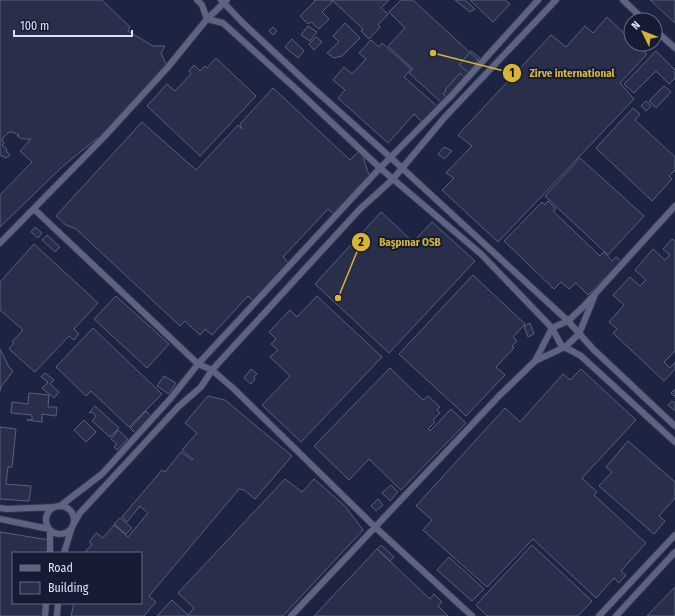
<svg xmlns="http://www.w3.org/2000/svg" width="675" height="616" viewBox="0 0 675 616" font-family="'Fira Sans Condensed',sans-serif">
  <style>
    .built { fill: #1d2342; fill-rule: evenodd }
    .building { fill: #292f4a; stroke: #58607d }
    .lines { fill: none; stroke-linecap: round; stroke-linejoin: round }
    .minor-casing { stroke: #34354a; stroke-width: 8 }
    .minor { stroke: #5d6482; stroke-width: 6 }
    .leader { fill: none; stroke: #d7b434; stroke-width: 1.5 }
    .callout-dot { fill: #d7b434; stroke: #161b34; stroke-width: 1.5 }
    .mark-label { font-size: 12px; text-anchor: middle; font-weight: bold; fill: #111 }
    .callout-label { font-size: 11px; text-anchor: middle; font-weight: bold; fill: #d7b434; stroke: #161b34; stroke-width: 4; stroke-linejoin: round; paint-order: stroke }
  </style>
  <rect width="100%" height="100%" fill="#161b34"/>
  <path class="built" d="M0,0H675V616H0ZM631,20H655V44H631ZM13,553H141V603H13Z"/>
  <path class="building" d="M0,0H102L130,27L128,31L153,46H165L161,53L166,64L101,135L62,167L0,227V195L32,162L20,151L31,139H22L17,136L19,135L12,132H9L2,139L4,143L2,145L7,149L6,151L10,155L6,158L0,155Z
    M314,0H331L332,2L322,12L329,19L319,29L311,22L308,24L300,16L315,1Z
    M332,0H389L381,8L388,14L378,25L380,27L369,39L361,31L363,29Z
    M401,0H413L478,60L443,104L409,73L413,69L388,46L405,28L389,12Z
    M455,0H465L475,9L470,12Z
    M470,0H505L510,4L493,22Z
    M650,0H675V23Z
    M607,17L631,40V44H635L647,54L620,83L634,99L498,242L442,190L454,178L446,173L472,146L458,135L551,35L566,47L585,26L593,33Z
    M345,23L360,38L342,56L334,58L327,53L339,42L333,36Z
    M308,26L317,32L310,41L301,35Z
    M273,27L277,31L273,35L269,31Z
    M316,37L322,42L314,50L309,44Z
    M292,39L304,51L298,58L285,47Z
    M371,40L379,47L382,43L411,69L404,77L438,107L423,123L414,114L388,143L338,98L345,90L333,80L344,67L352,74L366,59L359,53Z
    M471,51L480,58L476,62L478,64L470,74L459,65Z
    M656,51L675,70V78L669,84L656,71L634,93L624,84Z
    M216,58L256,96L200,156L147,106L167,84L175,91L191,74L189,71L194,65L200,71L205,66L207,68Z
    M460,73L464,77L446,97L443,94L446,91L445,90Z
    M664,86L671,92L656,108L649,101Z
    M273,88L350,160L358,152L363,157L370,178L336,216L328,209L283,257L292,266L257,304L248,296L212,335L205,329L200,335L185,321L180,326L76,229L66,225L56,216L142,122L196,170L238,125L242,129L240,124Z
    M646,101L651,106L646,111L641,106Z
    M633,108L640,114L635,120L675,157V170L669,176L672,179L652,201L596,148Z
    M444,147L452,151L444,159L438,154Z
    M580,158L644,216L608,255L545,196Z
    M548,201L556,209L553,211L600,256L604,252L612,261L616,257L621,261L588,295L576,283L569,289L561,282L554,289L504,241L542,202L545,205Z
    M381,212L413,242L432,222L475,261L389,353L315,284Z
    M35,227L42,233L38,238L31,232Z
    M47,235L60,247L55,252L42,240Z
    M672,239L675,241V351L664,362L670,368L675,362V369L664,381L613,333L617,329L609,322L624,305L613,295L630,277L640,286L646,280L635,270L653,249L665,260L670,255L663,249Z
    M34,244L98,303L74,329L79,334L74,340L69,336L35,372L9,349L14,343L12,342L23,330L0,310V282Z
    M473,275L525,324L513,337L517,341L512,346L514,348L496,367L505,375L466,416L399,354Z
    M116,296L169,344L147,368L94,319Z
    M317,296L382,357L301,442L262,405L290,376L270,357L278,350L271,344L276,339L269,332L290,310L297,317Z
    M530,323L534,334L528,337L524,326Z
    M93,328L162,394L129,427L91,391L86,396L56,367Z
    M0,349L9,367L13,371L1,387L0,391Z
    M390,368L423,400L428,396L440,407L437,410L440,413L433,420L435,422L428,429L430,431L451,409L466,423L401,490L369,459L349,480L314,446Z
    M251,369L257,374L254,377L255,379L251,384L244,378Z
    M581,369L636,420L582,478L597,492L594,495L646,543L621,571L626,575L619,583L614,578L596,598L533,539L487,587L423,530L432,520L416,506L505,408L520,422L563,374L570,380Z
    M45,373L54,380L50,384L59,392L54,398L42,388L48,382L41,377Z
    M164,376L176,383L169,394L157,386Z
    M675,389V397L671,393Z
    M29,393L49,395L48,407H57L56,416L42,414V422L27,420H32V415L11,413L12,402L28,404Z
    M208,396L225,400L292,456L255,499L244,490L239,489L149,596L156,602L144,616H71L74,603H141V553H85L86,551L92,544L89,542L96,533L103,538L114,525L128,537L148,513L140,506L127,522L122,517L162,470L165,472L181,452L192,460L193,459L182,450L197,433L185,423Z
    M672,401L675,403V411L668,405Z
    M95,406L119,428L110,437L92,421L96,416L92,412L89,413Z
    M146,411L151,416L135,433L130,428Z
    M84,420L96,432L86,442L74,430Z
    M0,427L16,429L12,467H8L6,484L31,486L29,501L0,499Z
    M118,430L128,439L117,450L114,447L117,444L111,439Z
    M628,441L675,482V498L659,516L665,521L654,534L599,486L612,472L606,467Z
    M285,479L302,492L314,479L345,506L363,530L283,616H157L172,600L188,615L194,608L178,593Z
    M391,485L398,492L390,501L382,493Z
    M378,499L383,505L376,511L371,506Z
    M120,518L132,528L126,534L114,524Z
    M0,532L49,540L47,553H13V603H46L44,616H0Z
    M381,545L394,557L390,561L377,549Z
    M532,545L592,601L578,616H487L476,605Z
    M377,549L430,599L434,594L442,602L438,606L448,616H314Z
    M449,557L484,589L472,601L437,570Z
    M675,587V616H647Z"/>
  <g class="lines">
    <g class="minor-casing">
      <path id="minor" d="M197,0L202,5L207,19L223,23L295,88L380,168L481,254L552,328L561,345L581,356L675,442
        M221,0L243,23L304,80L390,157L568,321L593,349L675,426
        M623,0L644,20
        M655,30L675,48
        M34,209L198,364L212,370L234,389L375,527L472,616
        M0,243L104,137L168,67L207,19L227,0
        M535,361L565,347L579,334L594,297
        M46 520a14 14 0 1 1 28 0a14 14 0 1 1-28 0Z
        M60,506L102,474L171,398L198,364L380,168L452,95L538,0
        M0,508L7,509L55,507
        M0,519L49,529
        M74,523L80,513L178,407L201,387L212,370L360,209L393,179L445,117L556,0
        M50,530V553
        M64,553L71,530
        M45,616L46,603
        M57,616L58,603
        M291,616L499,396L535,361L552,328L568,321L584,306L675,206
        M599,616L675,535
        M616,616L675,552"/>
    </g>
    <use href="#minor" class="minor"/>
  </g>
  <path class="leader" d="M433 53L512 73M338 298L361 242"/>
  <g class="callout-dot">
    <circle cx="433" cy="53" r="4"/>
    <circle cx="338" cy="298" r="4"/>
    <circle cx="512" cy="73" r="10"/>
    <circle cx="361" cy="242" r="10"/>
  </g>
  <g class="mark-label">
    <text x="512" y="77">1</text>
    <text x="361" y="246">2</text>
  </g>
  <g class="callout-label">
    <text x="572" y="77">Zirve international</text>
    <text x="410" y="246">Başpınar OSB</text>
  </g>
  <rect x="12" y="552" width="130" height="52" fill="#161b34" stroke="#656a80"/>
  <rect x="20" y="565" width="20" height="6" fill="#5d6482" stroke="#656a80"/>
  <text x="48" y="572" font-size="12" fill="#dce1f2">Road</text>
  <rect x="20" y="582" width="20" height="12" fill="#292f4a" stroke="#656a80"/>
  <text x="48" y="592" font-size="12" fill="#dce1f2">Building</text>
  <g transform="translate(643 32) rotate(313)"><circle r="19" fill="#161b34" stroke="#656a80"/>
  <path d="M0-3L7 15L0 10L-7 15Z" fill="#d7b434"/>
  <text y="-6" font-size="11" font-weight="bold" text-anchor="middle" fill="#dce1f2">N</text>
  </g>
  <path d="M14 30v6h118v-6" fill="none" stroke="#dce1f2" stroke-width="2"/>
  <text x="20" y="30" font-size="12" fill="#dce1f2" stroke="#161b34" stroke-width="3" paint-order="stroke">100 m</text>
</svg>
